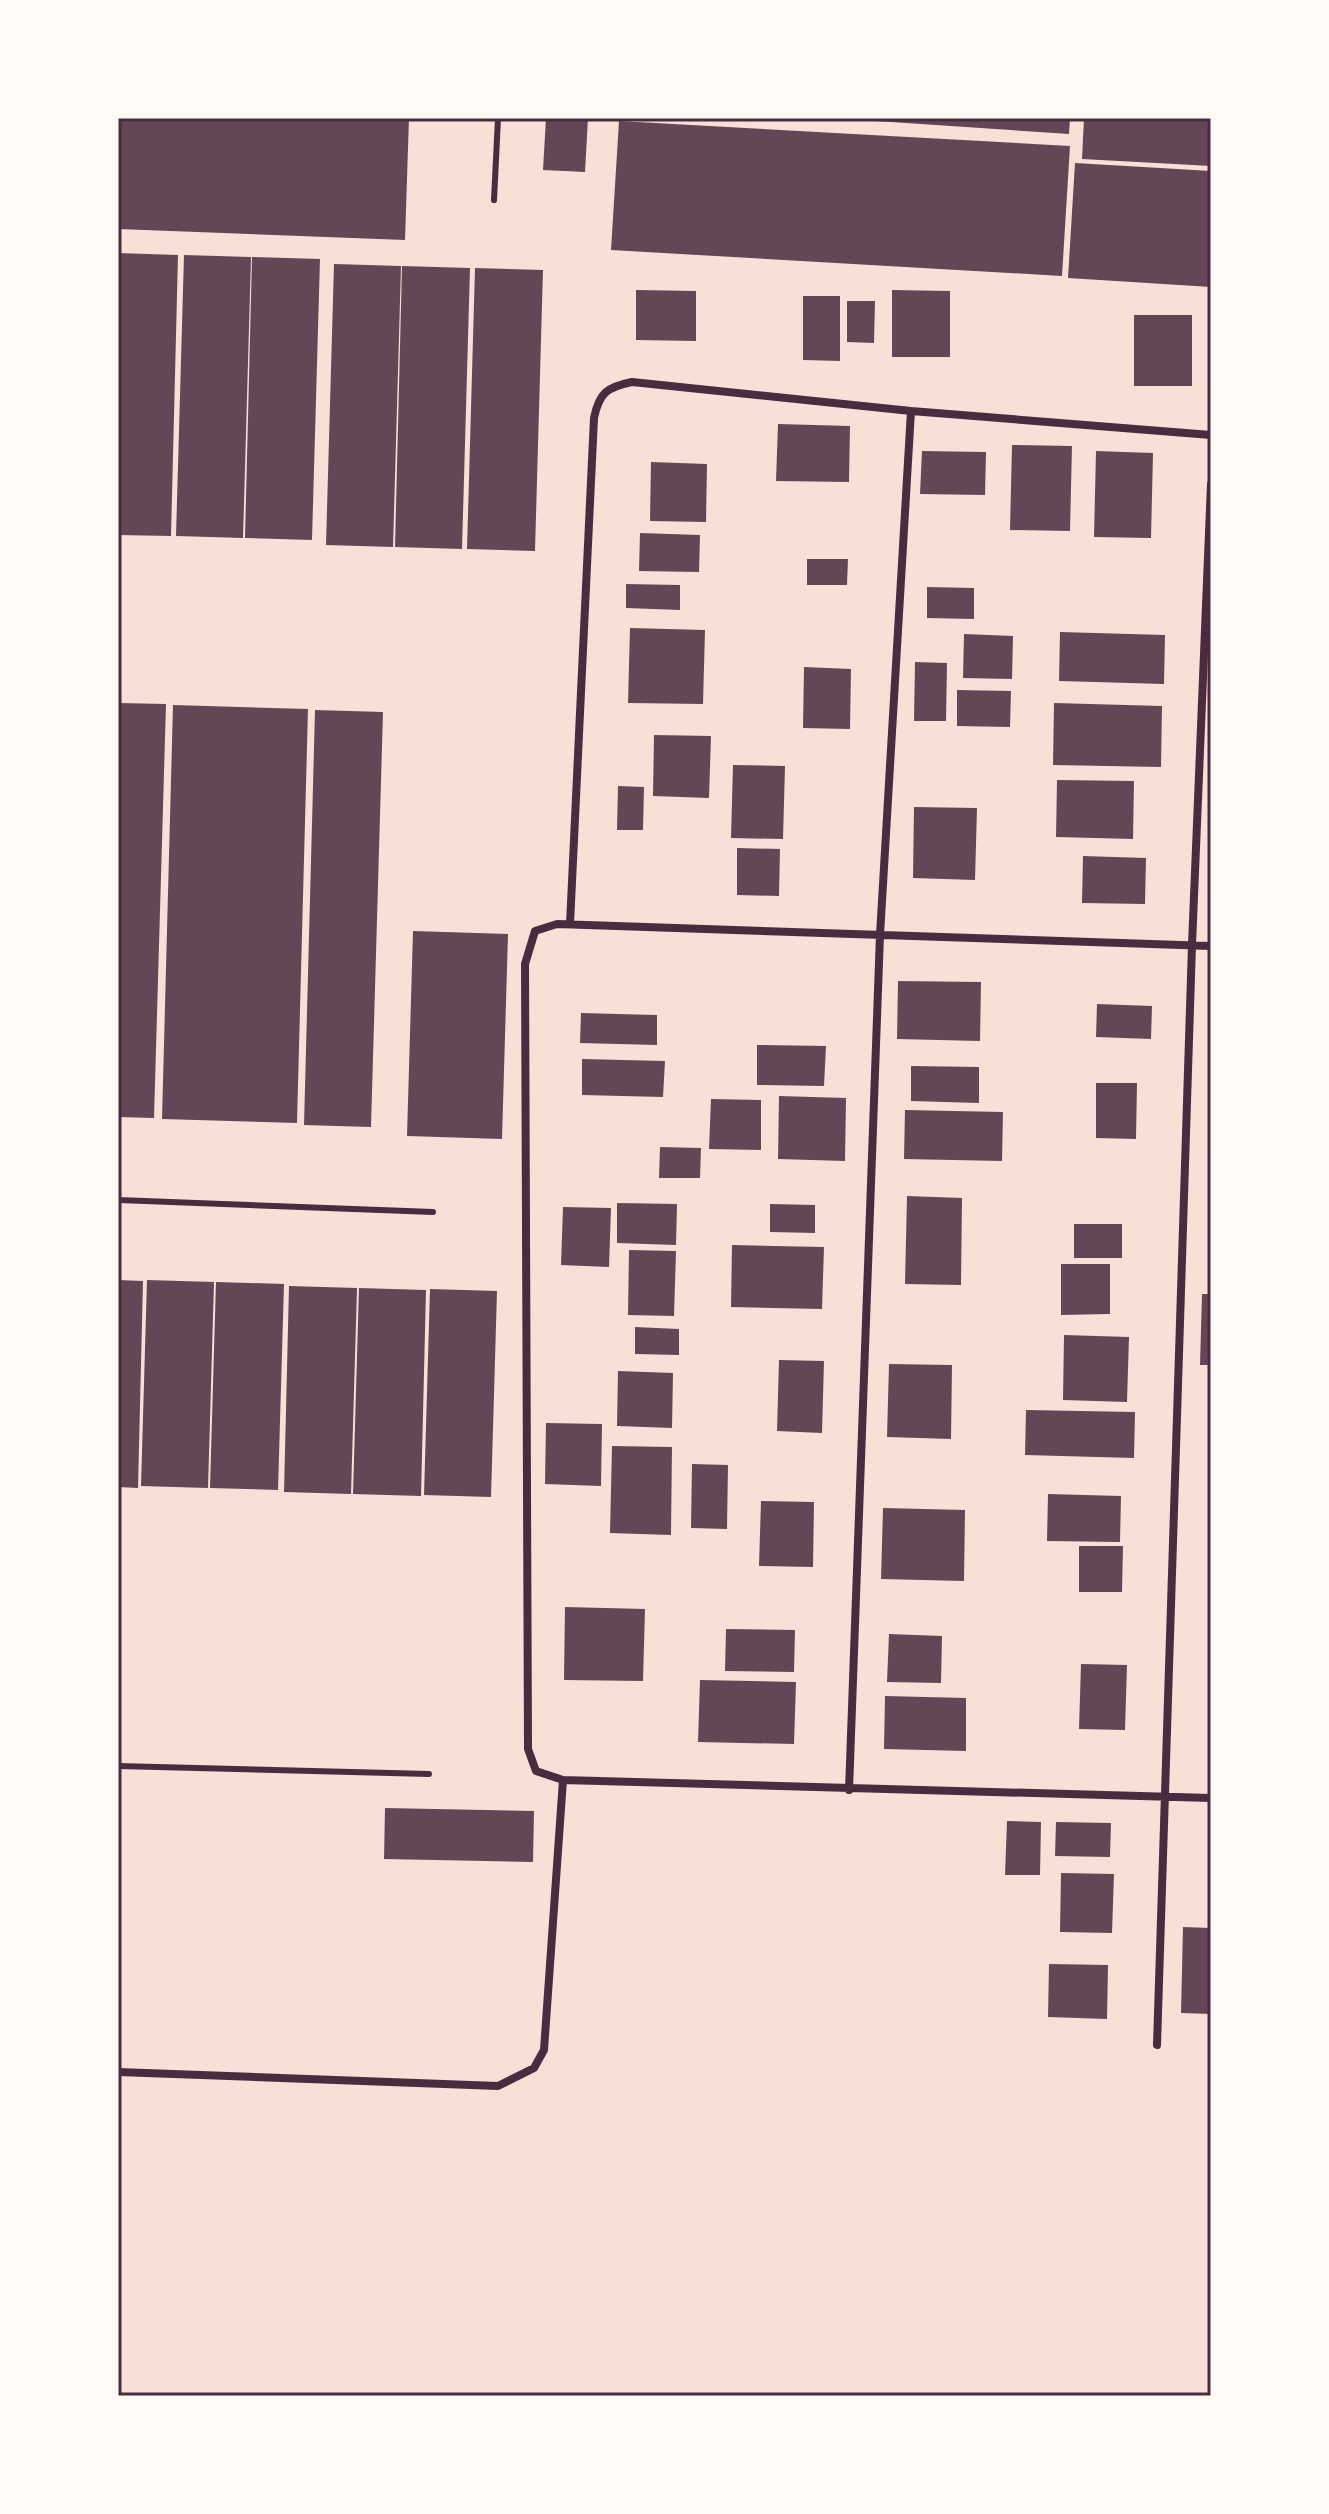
<svg xmlns="http://www.w3.org/2000/svg" width="1329" height="2514" viewBox="0 0 1329 2514" font-family="'Playfair Display',serif">
  <style>
    .building { fill: #644757 }
    .lines { fill: none; stroke-linecap: round; stroke-linejoin: round }
    .service { stroke: #4a2c40; stroke-width: 6 }
    .minor { stroke: #4a2c40; stroke-width: 8 }
    .neatline { fill: none; stroke: #4a2c40; stroke-width: 3 }
  </style>
  <rect width="100%" height="100%" fill="#f7e1d7"/>
  <path class="building" d="M118,118H409L405,240L118,229Z
    M546,118H588L585,172L543,170Z
    M831,118H1070L1069,134Z
    M1084,118H1211V166L1082,159Z
    M619,121L1070,146L1062,276L611,250Z
    M1075,163L1211,171V287L1068,278Z
    M118,253L178,255L171,536L118,535Z
    M184,255L251,257L243,538L176,536Z
    M252,257L320,259L312,540L245,538Z
    M334,264L401,266L393,547L326,545Z
    M402,266L470,268L462,549L395,547Z
    M475,268L543,270L535,551L467,549Z
    M636,290L696,291V341L636,340Z
    M892,290L950,291V357H892Z
    M803,296H840V361L803,360Z
    M847,301H875L874,343L847,342Z
    M1134,315H1192V386H1134Z
    M778,424L850,426L849,482L776,481Z
    M1012,445L1072,446L1070,531L1010,530Z
    M922,451L986,452L985,495L920,494Z
    M1096,451L1153,453L1151,538L1094,537Z
    M651,462L707,464L706,522L650,521Z
    M640,533L700,535L699,572L639,571Z
    M807,559H848L847,585H807Z
    M626,584L680,585V610L626,608Z
    M927,587L974,588V619L927,618Z
    M630,628L705,630L703,704L628,703Z
    M1060,632L1165,635L1164,684L1059,681Z
    M964,634L1013,636L1012,679L963,678Z
    M915,662L947,663L946,721H914Z
    M804,667L851,669L850,729L803,728Z
    M957,690L1011,691L1010,727L957,726Z
    M118,703L166,704L154,1118L118,1117Z
    M1054,703L1162,706L1161,767L1053,765Z
    M173,705L308,709L297,1123L162,1119Z
    M315,710L383,712L371,1127L304,1125Z
    M654,735L711,736L709,798L653,796Z
    M733,765L785,766L783,839L731,838Z
    M1057,780L1134,781L1133,839L1056,837Z
    M618,786L644,787L643,830H617Z
    M914,807L977,808L975,880L913,878Z
    M737,848L780,849L779,896L737,895Z
    M1083,856L1146,858L1145,904L1082,903Z
    M413,931L508,934L502,1139L407,1136Z
    M898,981L981,982L980,1041L897,1039Z
    M1097,1004L1152,1006L1151,1039L1096,1037Z
    M581,1013L657,1015V1045L580,1043Z
    M757,1045L826,1046L824,1086L757,1085Z
    M582,1059L665,1061L663,1097L582,1095Z
    M911,1066L979,1067V1103L911,1101Z
    M1096,1083H1137L1136,1139L1096,1138Z
    M779,1096L846,1098L845,1161L778,1159Z
    M711,1099L761,1100V1150L709,1149Z
    M905,1110L1003,1112L1002,1161L904,1159Z
    M660,1147L701,1148L700,1178H659Z
    M907,1196L962,1198L961,1285L905,1284Z
    M617,1203L677,1204L676,1245L617,1243Z
    M770,1204L815,1205V1233L770,1232Z
    M563,1207L611,1208L609,1267L561,1265Z
    M1074,1224H1122V1258H1074Z
    M732,1245L824,1247L822,1309L731,1307Z
    M629,1250L676,1251L674,1316L628,1315Z
    M1061,1264H1110V1314L1061,1315Z
    M118,1280L143,1281L138,1488L118,1487Z
    M147,1280L214,1282L208,1488L141,1486Z
    M216,1282L284,1284L278,1490L210,1488Z
    M289,1286L357,1288L351,1494L284,1492Z
    M359,1288L426,1290L421,1496L353,1494Z
    M430,1289L497,1291L491,1497L424,1495Z
    M1202,1294H1211V1365H1200Z
    M635,1327L679,1329V1355L635,1354Z
    M1064,1335L1129,1337L1127,1402L1063,1400Z
    M779,1360L824,1361L822,1433L777,1431Z
    M889,1364L952,1365L951,1439L887,1437Z
    M618,1371L673,1373L672,1428L617,1426Z
    M1026,1410L1135,1412L1134,1458L1025,1455Z
    M546,1423L602,1424L601,1486L545,1484Z
    M612,1446L672,1447L671,1535L610,1533Z
    M692,1464L728,1465L727,1529L691,1528Z
    M1048,1494L1121,1496L1120,1542L1047,1541Z
    M761,1501L814,1502L813,1567L759,1566Z
    M883,1508L965,1510L964,1581L881,1579Z
    M1079,1546H1123L1122,1592H1079Z
    M565,1607L645,1609L643,1681L564,1680Z
    M726,1629L795,1630L794,1672L725,1671Z
    M889,1634L942,1636L941,1683L887,1682Z
    M1081,1664L1127,1665L1125,1730L1079,1729Z
    M700,1680L796,1682L794,1744L698,1742Z
    M885,1696L966,1698V1751L884,1749Z
    M385,1808L534,1811L533,1862L384,1859Z
    M1007,1821L1041,1822L1040,1875H1005Z
    M1056,1822L1111,1823L1110,1857L1055,1856Z
    M1061,1873L1114,1874L1112,1933L1060,1932Z
    M1183,1927L1211,1928V2014L1181,2013Z
    M1049,1964L1108,1965L1107,2019L1048,2017Z"/>
  <g class="lines">
    <path class="service" d="M494,200L498,118
      M118,1200L433,1212
      M118,1766L429,1774"/>
    <path class="minor" d="M570,924L594,418C599,393 607,387 632,382L911,411L1211,435
      M1211,946L557,924L535,931L525,964L528,1749L536,1771L563,1780L1211,1798
      M849,1790L880,935L911,411
      M1157,2045L1192,945L1211,484
      M118,2072L498,2086L534,2068L544,2050L563,1780"/>
  </g>
  <rect width="1329" height="2514" fill="none" stroke="#fffaf5" stroke-width="240"/>
  <rect x="120" y="120" width="1089" height="2274" class="neatline"/>
</svg>
